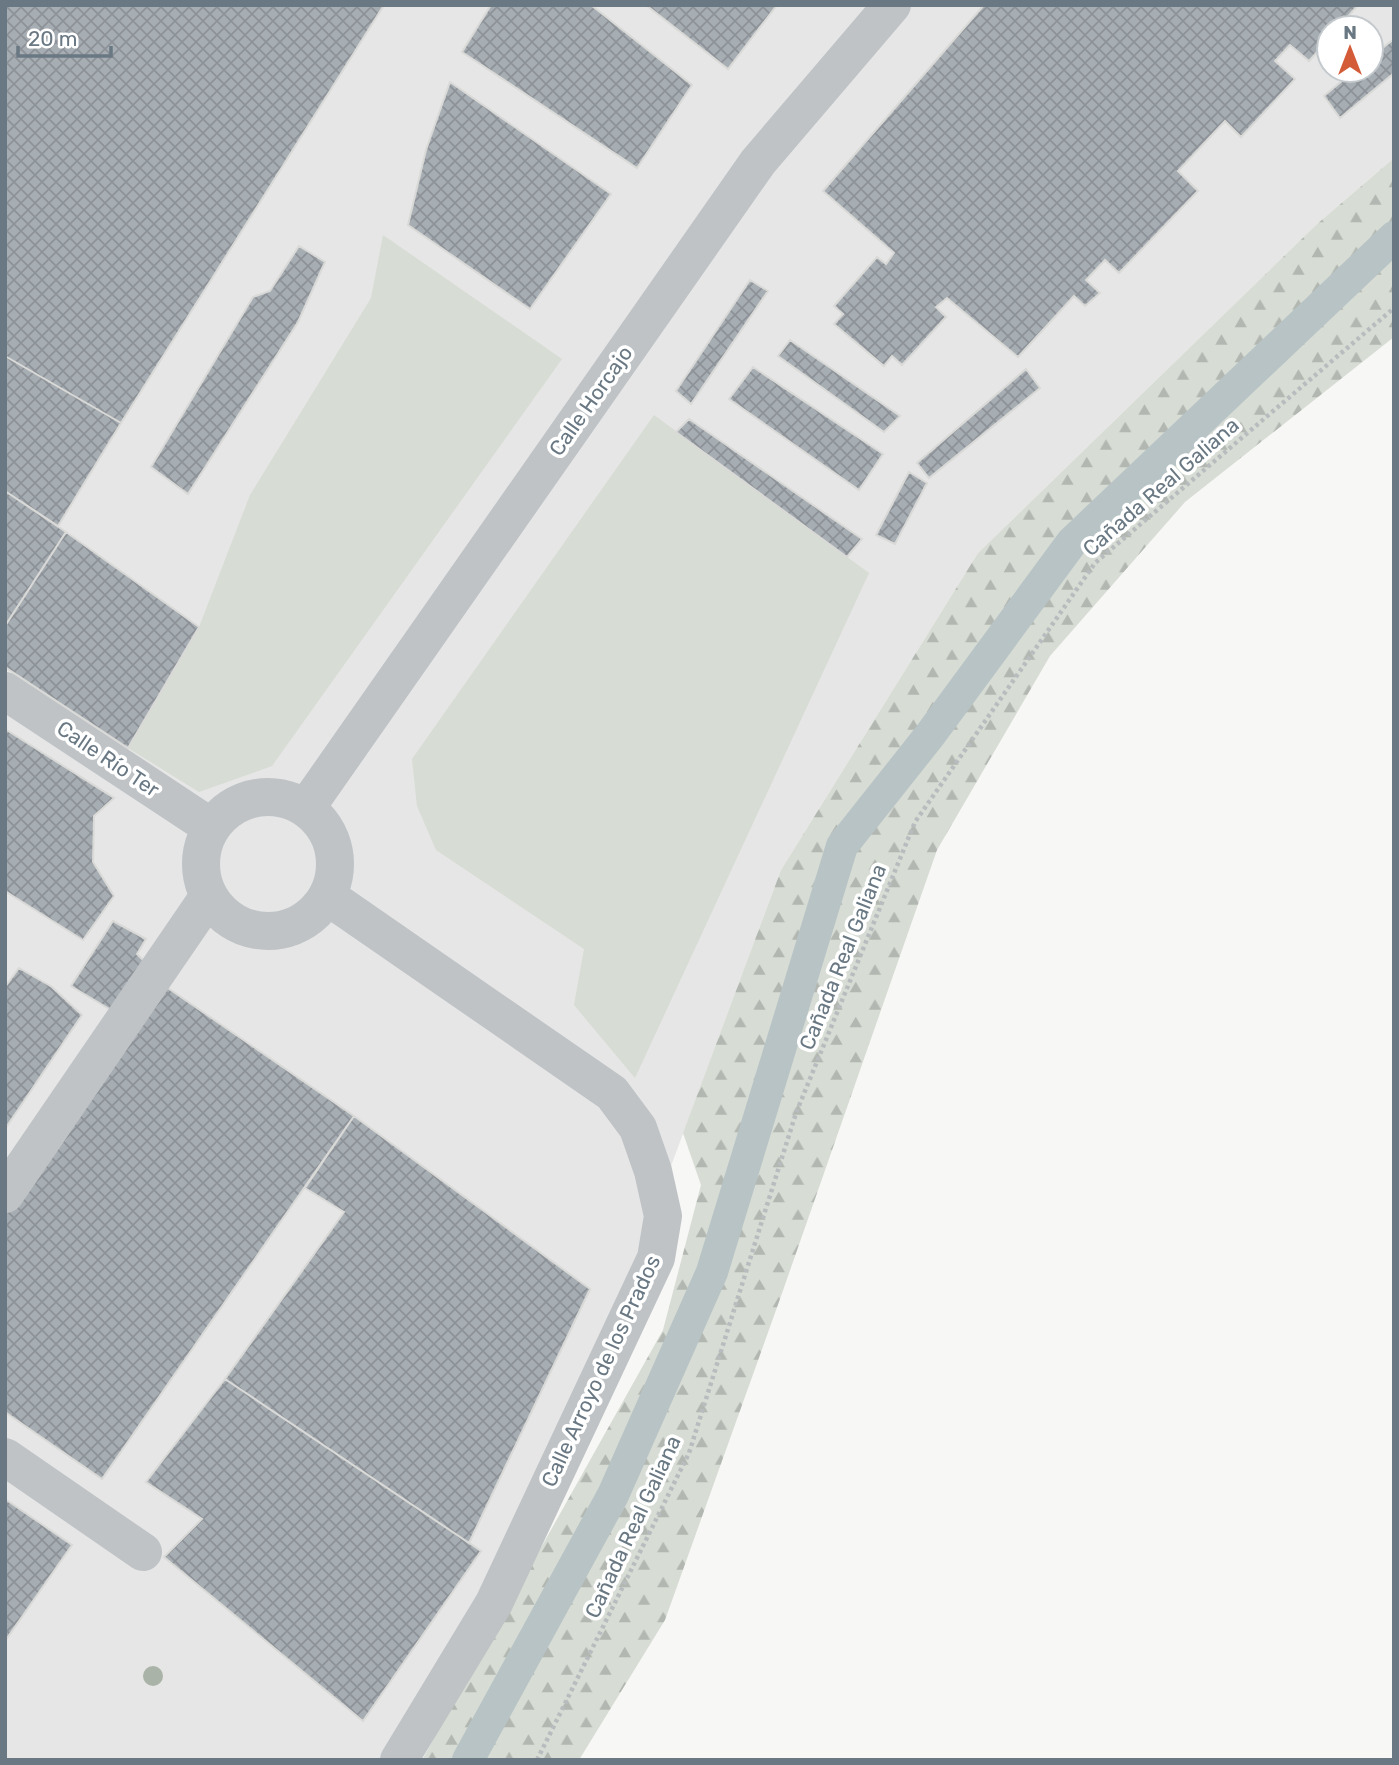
<svg xmlns="http://www.w3.org/2000/svg" width="1399" height="1765" viewBox="0 0 1399 1765" font-family="Rubik,sans-serif">
  <style>
    .built { fill: #e5e6e5; fill-rule: evenodd }
    .forest { fill: url(#forest-firs) }
    .park { fill: #d7dcd4 }
    .lines { fill: none; stroke-linecap: round; stroke-linejoin: round }
    .canal { stroke: #b8c3c6; stroke-width: 32 }
    .building { fill: url(#building-cross-hatch); stroke: #d9d9d7; stroke-width: 2 }
    .path { stroke: #b9bcbe; stroke-width: 4.5; stroke-dasharray: 3.5 3.5; stroke-linecap: butt }
    .minor { stroke: #bfc3c6; stroke-width: 38 }
    .tree { fill: #aab3a7 }
    .labels { text-anchor: middle; stroke-width: 7; stroke-linejoin: round; paint-order: stroke }
    .street-label { font-size: 21px; fill: #697883; stroke: #fff }
  </style>
  <defs>
    <pattern id="forest-firs" width="22" height="20" patternUnits="userSpaceOnUse" patternTransform="scale(1.75)"><rect width="22" height="20" fill="#d7dcd4"/><path d="M5 1l3.5 6h-7zM16 11l3.5 6h-7z" fill="#b2b7b1"/></pattern>
    <pattern id="building-cross-hatch" width="8" height="8" patternUnits="userSpaceOnUse" patternTransform="scale(1.75)"><rect width="8" height="8" fill="#a7aeb3"/><path d="M0 0l8 8M0 8l8-8" fill="none" stroke="#8c9297"/></pattern>
  </defs>
  <rect width="100%" height="100%" fill="#f7f7f5"/>
  <path class="built" d="M5,5H1394V158L1317,224L978,553L781,870L587,1392L403,1760H5ZM1329,28H1371V70H1329Z"/>
  <path class="forest" d="M1394,158V337L1185,502L1050,656L937,850L780,1299L665,1620L579,1760H422L663,1330L701,1185L683,1133L781,870L978,553L1317,224Z"/>
  <path class="park" d="M383,235L562,359L272,766L199,792L128,748L199,627L250,495L371,298Z
    M654,415L869,573L635,1078L574,1005L584,949L436,850L417,806L412,759Z"/>
  <g class="lines">
    <path class="canal" d="M468,1760L613,1495L712,1272L842,846L930,735L1072,542L1394,237"/>
  </g>
  <path class="building" d="M5,5H384L121,423L5,356Z
    M491,5H591L692,85L637,168L462,52Z
    M646,5H777L728,69Z
    M984,5H1358L1338,28H1329V39L1309,61L1290,45L1275,61L1295,79L1241,137L1225,121L1178,171L1198,191L1119,273L1105,260L1086,280L1100,293L1085,306L1074,296L1018,357L947,298L936,307L946,317L902,365L892,356L884,366L834,324L843,314L834,306L877,257L886,264L894,253L823,191Z
    M1394,39V73L1340,118L1324,96L1355,70H1371V57Z
    M450,82L611,194L530,309L408,225L426,150Z
    M299,246L325,262L298,322L188,494L151,467L253,297L270,291Z
    M750,280L768,291L691,404L676,391Z
    M790,340L900,416L884,432L778,356Z
    M5,356L121,423L58,526L5,491Z
    M753,367L883,454L859,490L729,399Z
    M1026,369L1040,388L929,478L917,463Z
    M689,419L862,539L847,557L676,432Z
    M909,472L927,483L895,544L876,535Z
    M5,491L66,532L5,626Z
    M66,532L199,627L128,748L5,667V626Z
    M5,729L114,798L94,816L93,862L114,896L83,940L5,891Z
    M113,921L146,939L137,954L145,962L111,1010L71,986Z
    M19,968L52,987L82,1015L5,1129V987Z
    M162,984L354,1116L102,1479L5,1412V1209Z
    M354,1116L590,1289L469,1543L225,1379L344,1212L305,1188Z
    M225,1379L481,1551L363,1721L164,1557L202,1519L146,1482Z
    M5,1499L72,1545L5,1641Z"/>
  <g class="lines">
    <path class="path" d="M537,1760L689,1453L796,1113L915,822L1095,563L1394,308"/>
    <path class="minor" d="M5,691L211,827
      M201 864a67 67 0 1 1 134 0a67 67 0 1 1-134 0Z
      M306,808L758,162L892,5
      M327,896L612,1093L638,1128L653,1171L663,1216L656,1258L494,1603L399,1760
      M5,1194L209,896
      M5,1457L143,1552"/>
  </g>
  <circle class="tree" cx="153" cy="1676" r="10"/>
  <g class="labels">
    <g class="street-label">
      <text transform="translate(591 401) rotate(-55)" y="7">Calle Horcajo</text>
      <text transform="translate(1161 487) rotate(-41)" y="7">Cañada Real Galiana</text>
      <text transform="translate(108 759) rotate(34)" y="7">Calle Río Ter</text>
      <text transform="translate(843 957) rotate(-68)" y="7">Cañada Real Galiana</text>
      <text transform="translate(601 1371) rotate(-65)" y="7">Calle Arroyo de los Prados</text>
      <text transform="translate(633 1527) rotate(-65)" y="7">Cañada Real Galiana</text>
    </g>
  </g>
  <rect width="1399" height="1765" fill="none" stroke="#697883" stroke-width="14"/>
  <g transform="translate(1350 49)"><circle r="33" fill="#ffffff" stroke="#c3c9cd" stroke-width="2"/>
  <path d="M0-5L12 26L0 18L-12 26Z" fill="#d45b38"/>
  <text y="-10" font-size="19" font-weight="bold" text-anchor="middle" fill="#697883">N</text>
  </g>
  <path d="M18 46v10h93v-10" fill="none" stroke="#697883" stroke-width="3.5"/>
  <text x="28" y="46" font-size="21" fill="#697883" stroke="#ffffff" stroke-width="5" paint-order="stroke">20 m</text>
</svg>
